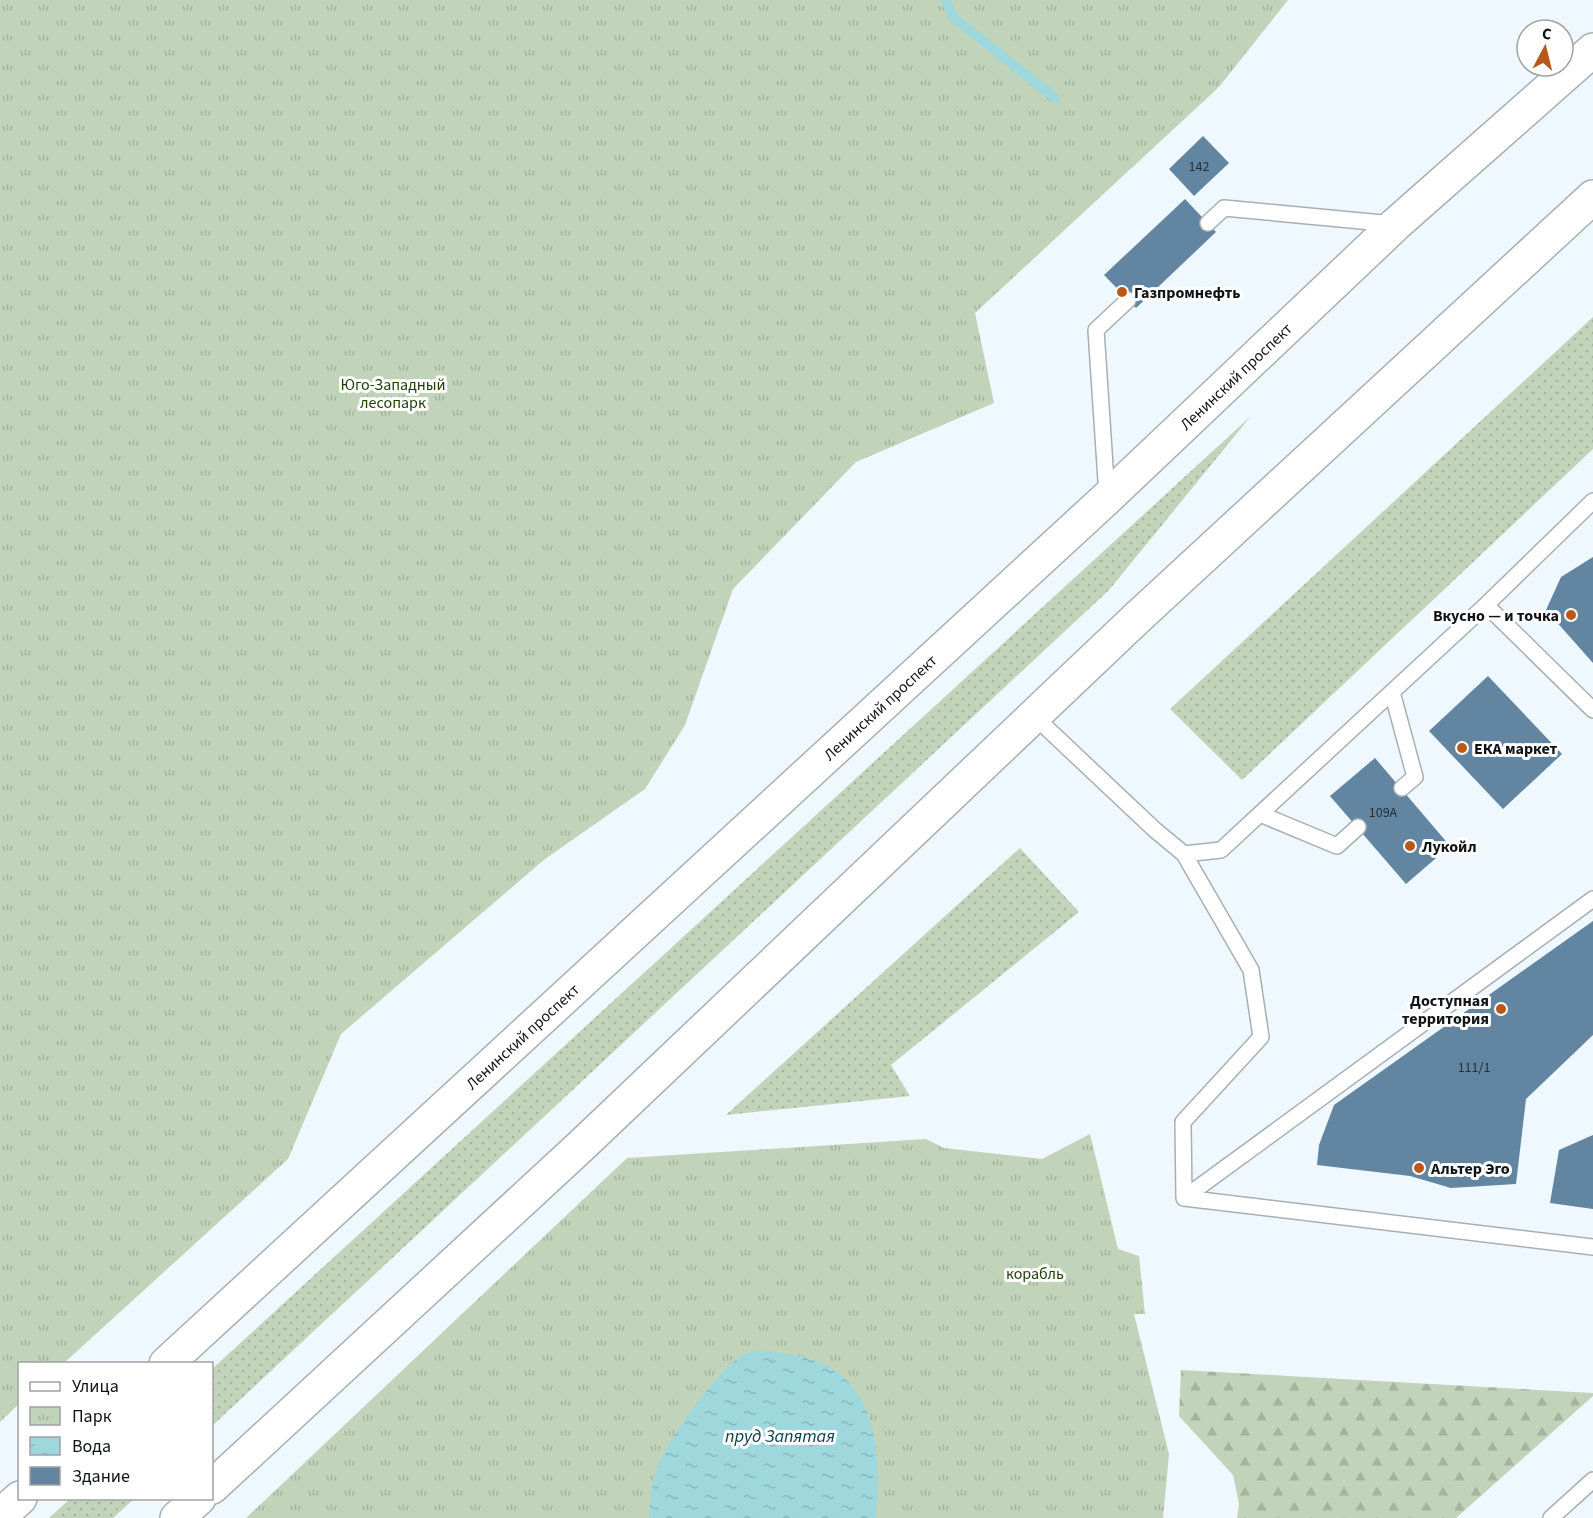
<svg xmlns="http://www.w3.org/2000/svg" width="1593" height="1518" viewBox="0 0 1593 1518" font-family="'Source Sans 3',sans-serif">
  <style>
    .grass { fill: url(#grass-dots) }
    .forest { fill: url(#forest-firs) }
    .park { fill: url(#park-tufts) }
    .water { fill: url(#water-ripples) }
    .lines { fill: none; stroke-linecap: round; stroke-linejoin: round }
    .stream { stroke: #9ed8dd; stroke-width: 10 }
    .building { fill: #6285a2 }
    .service-casing { stroke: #a7afb5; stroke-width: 18 }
    .primary-casing { stroke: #a7afb5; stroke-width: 36 }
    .service { stroke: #fff; stroke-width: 15 }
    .primary { stroke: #fff; stroke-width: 33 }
    .poi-dot { fill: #ba5819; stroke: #fff; stroke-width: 2 }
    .labels { text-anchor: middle; stroke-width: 6; stroke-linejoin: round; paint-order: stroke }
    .number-label { font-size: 14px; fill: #253039 }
    .poi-label { font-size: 16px; font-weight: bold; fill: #111416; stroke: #fff; text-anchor: start }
    .street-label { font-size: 16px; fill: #111416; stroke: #fff }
    .park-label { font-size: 16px; fill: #1c3c03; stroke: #fff }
    .water-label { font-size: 18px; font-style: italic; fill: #0a4045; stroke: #fff }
  </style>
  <defs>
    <pattern id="grass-dots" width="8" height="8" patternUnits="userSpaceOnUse" patternTransform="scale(1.5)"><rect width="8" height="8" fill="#c1d3b9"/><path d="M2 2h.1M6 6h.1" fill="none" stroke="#a5b49e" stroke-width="1.8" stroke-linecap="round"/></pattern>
    <pattern id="forest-firs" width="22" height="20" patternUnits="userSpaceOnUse" patternTransform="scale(1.5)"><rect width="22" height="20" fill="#c1d3b9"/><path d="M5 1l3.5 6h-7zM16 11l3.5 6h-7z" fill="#a5b49e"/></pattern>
    <pattern id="park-tufts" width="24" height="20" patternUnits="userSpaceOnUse" patternTransform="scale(1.5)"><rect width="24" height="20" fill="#c1d3b9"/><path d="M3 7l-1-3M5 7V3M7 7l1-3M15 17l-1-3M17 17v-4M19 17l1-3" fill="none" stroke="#a5b49e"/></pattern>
    <pattern id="water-ripples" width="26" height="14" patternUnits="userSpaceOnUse" patternTransform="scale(1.5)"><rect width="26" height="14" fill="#9ed8dd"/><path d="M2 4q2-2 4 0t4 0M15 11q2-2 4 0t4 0" fill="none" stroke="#87b8bd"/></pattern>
  </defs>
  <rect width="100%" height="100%" fill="#f0f8ff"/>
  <path class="grass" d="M1593,317V449L1242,780L1170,709Z
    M1251,416L1109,590L212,1426V1369Z
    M1020,848L1079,912L891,1065L910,1096L726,1115Z
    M71,1498H134V1499L113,1518H49Z"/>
  <path class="forest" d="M1181,1370L1593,1393V1396L1456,1518H1237L1239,1504L1233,1475L1179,1416Z"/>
  <path class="park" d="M0,0H1288L1219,87L975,313L994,403L856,462L733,589L685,725L645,789L545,859L341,1034L288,1159L64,1363L20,1364L19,1404L0,1422Z
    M1090,1134L1118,1249L1139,1256L1145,1314H1134L1169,1454L1163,1518H246L627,1158L926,1139L944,1148L1042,1159Z"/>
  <path class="water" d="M763,1350C786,1354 814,1356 834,1370C881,1401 880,1468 876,1518H649C650,1500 652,1480 659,1463C671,1436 716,1373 741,1356C747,1352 756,1352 763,1350Z"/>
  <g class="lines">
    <path class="stream" d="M946,0L953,17L1055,98"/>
  </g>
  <path class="building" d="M1203,136L1229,163L1194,196L1169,169Z
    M1185,199L1216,232L1136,308L1104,275Z
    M1593,557V663L1546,610L1561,577Z
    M1488,676L1562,754L1503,809L1429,731Z
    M1375,758L1450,846L1406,884L1330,796Z
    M1593,921V1035L1526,1099L1516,1184L1451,1188L1410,1176L1317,1165L1319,1145L1334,1105Z
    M1593,1135V1209L1550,1203L1559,1150Z"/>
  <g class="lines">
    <g class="service-casing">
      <path id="service" d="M1208,223L1224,208L1393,224
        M1107,496L1096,330L1128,300
        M1486,605L1593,710
        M1392,692L1415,777L1402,788
        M1034,716L1155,830L1184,854L1251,970L1261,1037L1183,1122L1184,1198
        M1260,814L1337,846L1358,827
        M1184,854L1221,850L1486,605L1593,501
        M1593,899L1184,1198L1593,1247
        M1551,1518L1593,1480"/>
    </g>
    <g class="primary-casing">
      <g id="primary">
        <path id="s1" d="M166,1364L1107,498L1396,224L1593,50"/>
        <path d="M212,1487L581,1146L1138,617L1593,197"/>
        <path d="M0,1516L20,1498"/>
        <path d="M177,1518L199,1498"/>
      </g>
    </g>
    <use href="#service" class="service"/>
    <use href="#primary" class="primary"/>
  </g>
  <g class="poi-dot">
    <circle cx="1122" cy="292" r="6"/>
    <circle cx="1571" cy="615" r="6"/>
    <circle cx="1462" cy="748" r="6"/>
    <circle cx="1410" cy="846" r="6"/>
    <circle cx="1501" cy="1009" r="6"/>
    <circle cx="1419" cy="1168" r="6"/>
  </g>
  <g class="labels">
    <g class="number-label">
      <text x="1199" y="171">142</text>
      <text x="1383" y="817">109А</text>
      <text x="1474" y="1072">111/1</text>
    </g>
    <g class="poi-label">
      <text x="1134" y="298">Газпромнефть</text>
      <text x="1559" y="621" text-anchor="end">Вкусно — и точка</text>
      <text x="1474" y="754">ЕКА маркет</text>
      <text x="1422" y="852">Лукойл</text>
      <text x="1489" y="1006" text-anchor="end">Доступная<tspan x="1489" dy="18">территория</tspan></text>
      <text x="1431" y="1174">Альтер Эго</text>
    </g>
    <g class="street-label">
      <text dy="6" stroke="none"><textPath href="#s1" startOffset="1456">Ленинский проспект</textPath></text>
      <text dy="6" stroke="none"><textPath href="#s1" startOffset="970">Ленинский проспект</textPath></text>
      <text dy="6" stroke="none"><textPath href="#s1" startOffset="484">Ленинский проспект</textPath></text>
    </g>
    <g class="park-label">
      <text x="393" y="390">Юго-Западный<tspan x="393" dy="18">лесопарк</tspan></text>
      <text x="1035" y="1279">корабль</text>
    </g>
    <g class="water-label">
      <text x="780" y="1442">пруд Запятая</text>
    </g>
  </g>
  <rect x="18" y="1362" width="195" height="138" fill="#ffffff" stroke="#a0a1a2" stroke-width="1.5"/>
  <rect x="30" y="1382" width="30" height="9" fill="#ffffff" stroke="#a0a1a2" stroke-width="1.5"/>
  <text x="72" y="1392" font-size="18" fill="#111416">Улица</text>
  <rect x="30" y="1407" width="30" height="18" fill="url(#park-tufts)" stroke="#a0a1a2" stroke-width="1.5"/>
  <text x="72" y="1422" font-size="18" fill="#111416">Парк</text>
  <rect x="30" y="1437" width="30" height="18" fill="url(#water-ripples)" stroke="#a0a1a2" stroke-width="1.5"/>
  <text x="72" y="1452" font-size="18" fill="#111416">Вода</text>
  <rect x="30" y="1467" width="30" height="18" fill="#6285a2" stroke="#a0a1a2" stroke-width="1.5"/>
  <text x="72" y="1482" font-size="18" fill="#111416">Здание</text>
  <g transform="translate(1545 48) rotate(7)"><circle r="28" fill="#ffffff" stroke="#a0a1a2" stroke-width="1.5"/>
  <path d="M0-4.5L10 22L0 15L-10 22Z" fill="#ba5819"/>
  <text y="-9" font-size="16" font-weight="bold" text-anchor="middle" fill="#111416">С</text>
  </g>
</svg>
